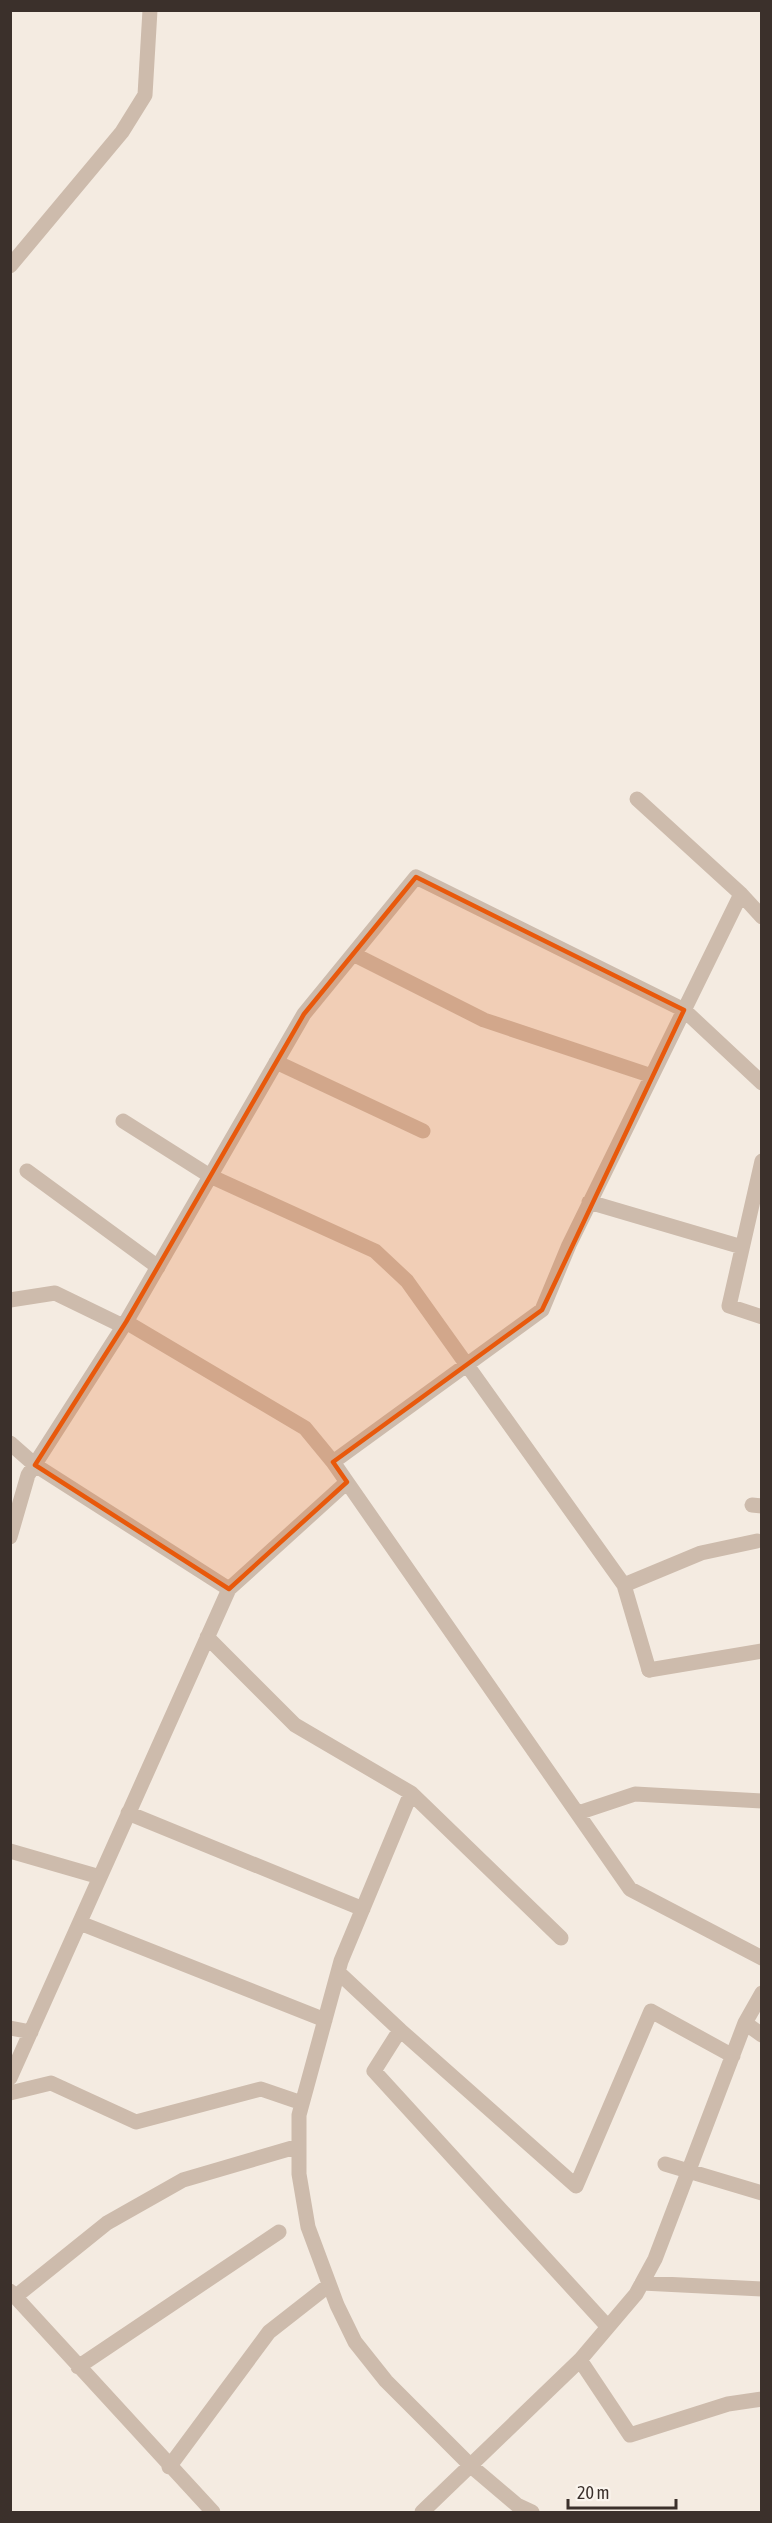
<svg xmlns="http://www.w3.org/2000/svg" width="772" height="2523" viewBox="0 0 772 2523" font-family="'Asap Condensed',sans-serif">
  <style>
    .lines { fill: none; stroke-linecap: round; stroke-linejoin: round }
    .lane { stroke: #cdbbac; stroke-width: 15 }
    .street { stroke: #cdbbac; stroke-width: 15 }
    .marked { fill: #e8590c; fill-opacity: 0.2; stroke: #e8590c; stroke-width: 4.5; stroke-linejoin: round }
  </style>
  <rect width="100%" height="100%" fill="#f4ebe1"/>
  <g class="lines">
    <path class="lane" d="M123,1121L210,1176
      M27,1171L158,1267
      M752,1505L762,1506
      M649,1670L762,1651"/>
    <path class="street" d="M10,266L122,132L145,95L150,10
      M637,799L741,894L762,917
      M353,954L484,1020L652,1076
      M276,1062L423,1131
      M762,1161L729,1306L762,1317
      M210,1176L375,1251L407,1281L624,1585L649,1670
      M589,1202L742,1247
      M10,1300L55,1293L123,1326
      M126,1322L305,1428L333,1462L630,1889L762,1958
      M10,1443L35,1465L229,1589
      M333,1462L542,1310L569,1245L741,894
      M10,1537L28,1475L126,1322L304,1014L416,877L684,1010L762,1083
      M624,1585L701,1553L757,1541
      M207,1637L295,1725L411,1793L561,1938
      M411,1793L341,1961L299,2115V2174L308,2227L337,2305L355,2342L386,2381L471,2466L517,2505L532,2512
      M128,1813L363,1909
      M578,1813L635,1794L762,1801
      M10,1851L100,1877
      M80,1923L325,2020
      M338,1972L400,2030L374,2071L608,2327
      M745,2023L762,2035
      M10,2028L31,2032
      M400,2030L576,2186L651,2011L733,2056
      M10,2078L229,1589L347,1482
      M10,2093L51,2083L136,2122L261,2089L302,2103
      M665,2164L762,2193
      M642,2283L762,2289
      M10,2291L213,2512
      M15,2297L107,2223L183,2180L299,2146
      M580,2360L630,2435L728,2404L762,2399
      M78,2367L279,2232
      M169,2467L269,2332L329,2285
      M422,2512L580,2360L636,2294L655,2259L745,2023L762,1993"/>
  </g>
  <path class="marked" d="M416,877L684,1010L542,1310L333,1462L347,1482L229,1589L35,1465L126,1322L304,1014Z"/>
  <rect width="772" height="2523" fill="none" stroke="#3b302b" stroke-width="24"/>
  <path d="M568 2499v9h108v-9" fill="none" stroke="#3b302b" stroke-width="3"/>
  <text x="577" y="2499" font-size="18" fill="#3b302b" stroke="#fbf5ee" stroke-width="4.5" paint-order="stroke">20 m</text>
</svg>
